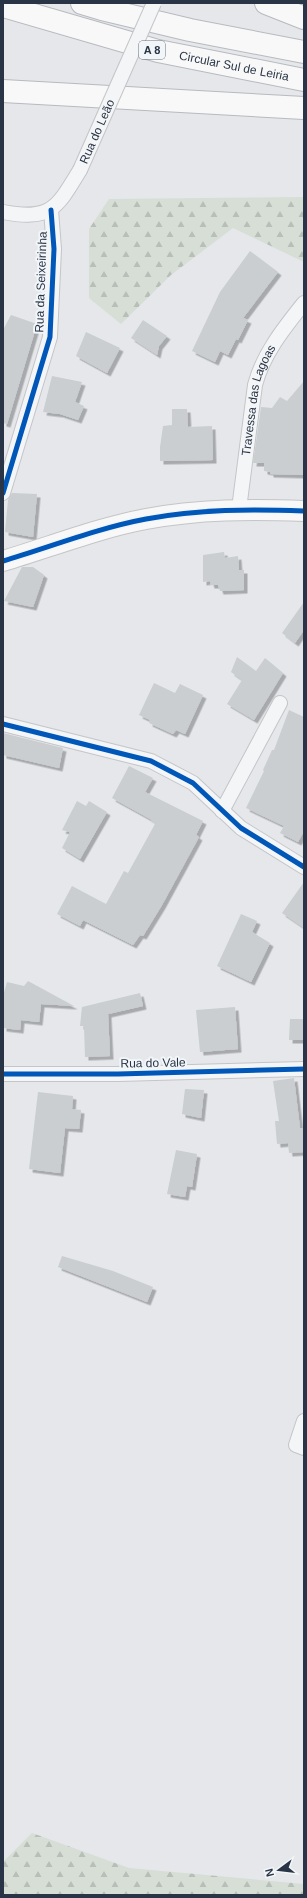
<svg xmlns="http://www.w3.org/2000/svg" width="307" height="1898" viewBox="0 0 307 1898" font-family="Arial,sans-serif">
  <style>
    .forest { fill: url(#forest-firs) }
    .building { fill: #caced1; filter: url(#shadow) }
    .lines { fill: none; stroke-linecap: round; stroke-linejoin: round }
    .street-casing { stroke: #c3c5c8; stroke-width: 16 }
    .secondary-casing { stroke: #c3c5c8; stroke-width: 22 }
    .highway-casing { stroke: #b7babf; stroke-width: 24 }
    .street { stroke: #f4f5f7; stroke-width: 14 }
    .secondary { stroke: #f8f8f8; stroke-width: 20 }
    .highway { stroke: #f8f8f8; stroke-width: 22 }
    .street-bridge-casing { stroke: #c3c5c8; stroke-width: 16; stroke-linecap: butt }
    .street-bridge { stroke: #f4f5f7; stroke-width: 14 }
    .cycleway-casing { stroke: #f3f6f9; stroke-width: 8 }
    .cycleway { stroke: #0057b8; stroke-width: 5 }
    .labels { text-anchor: middle; stroke-width: 4; stroke-linejoin: round; paint-order: stroke }
    .shield { fill: #f3f6f9; stroke: #666f7c; stroke-width: 1 }
    .shield-label { font-size: 11px; font-weight: bold; fill: #293546 }
    .street-label { font-size: 12px; fill: #293546; stroke: #f3f6f9 }
  </style>
  <defs>
    <pattern id="forest-firs" width="22" height="20" patternUnits="userSpaceOnUse"><rect width="22" height="20" fill="#d6ded5"/><path d="M5 1l3.5 6h-7zM16 11l3.5 6h-7z" fill="#b8bfb8"/></pattern>
    <filter id="shadow"><feDropShadow dx="3.5" dy="3.5" stdDeviation="0" flood-color="#0004"/></filter>
  </defs>
  <rect width="100%" height="100%" fill="#e5e7ea"/>
  <path class="forest" d="M304,197V262L233,228L171,275L121,324L89,298V229L109,199Z
    M32,1833L129,1868L304,1884V1895H3V1862Z"/>
  <path class="building" d="M250,251L278,272L243,318L248,320L238,340L236,339L228,355L220,351L215,362L192,351L220,292Z
    M11,315L37,324L7,424L3,423V330Z
    M143,320L167,336L159,346L157,355L131,338Z
    M86,332L120,348L107,373L76,356Z
    M52,376L82,382L75,402L84,406L78,420L60,414L43,412Z
    M304,381V475L270,474V472L264,471V463H253L261,407L272,408L280,397L287,401Z
    M172,409H187L188,427L212,426L213,460L160,461V447L163,426L172,425Z
    M12,493L37,494L33,537L5,532L8,500Z
    M224,552L225,558L238,556L239,570H244V590L220,591L218,585H211L210,581L203,582V555Z
    M22,567H33L44,575L33,607L4,601Z
    M304,602V630L295,643L282,633Z
    M237,657L256,671L265,658L283,673L254,720L227,704L242,680L231,672Z
    M154,683L175,693L180,684L203,695L185,734L176,730L173,734L149,723L150,720L139,715Z
    M289,710L304,717V831L298,842L280,833L284,826L246,808L264,771L263,770L272,750H274Z
    M3,733L63,748L59,768L3,755Z
    M129,766L153,778L145,792L203,821L196,835L199,837L162,905L143,936L140,935L133,945L83,920L80,926L57,914L72,886L106,904L124,871L128,873L155,824L151,822L152,820L112,798Z
    M77,801L86,806L89,801L107,812L80,859L62,848L70,832L62,830Z
    M304,882V928L282,913Z
    M241,914L257,921L252,932L270,943L251,982L217,966Z
    M28,981L74,1006L41,1004L39,1022L21,1020L20,1030L3,1028V996L7,982L24,986Z
    M140,993L143,1006L108,1014L110,1056L85,1057L84,1026H80L82,1007Z
    M235,1007L238,1049L200,1052L196,1010Z
    M290,1019H304V1040H289Z
    M294,1078L300,1128H304V1152L289,1153L288,1143L277,1144L275,1121H279L273,1081Z
    M185,1089L204,1090L201,1118L182,1114Z
    M38,1092L73,1096L72,1109L81,1110L79,1129L65,1128L60,1173L29,1169Z
    M176,1150L197,1154L192,1187L187,1186L185,1197L167,1194Z
    M62,1256L113,1271L153,1287L147,1302L58,1267Z"/>
  <g class="lines">
    <g class="street-casing">
      <g id="street">
        <path d="M3,212C51,221 57,208 80,170"/>
        <path d="M3,493L50,337L54,249L51,210"/>
        <path id="s1" d="M239,509L255,385C263,354 284,328 304,303"/>
        <path d="M3,724L151,761L193,783L241,828L304,867"/>
        <path d="M222,811L280,703"/>
        <path d="M3,1074H118L304,1069"/>
        <path d="M304,1421L296,1445L304,1448"/>
      </g>
    </g>
    <g class="secondary-casing">
      <path id="secondary" d="M3,561C50,547 98,528 146,519C199,509 251,509 304,511"/>
    </g>
    <g class="highway-casing">
      <g id="highway">
        <path d="M82,3L102,9L190,30L304,52"/>
        <path d="M266,3L304,18"/>
        <path id="s2" d="M3,6L158,51L304,80"/>
        <path d="M3,91L304,108"/>
      </g>
    </g>
    <use href="#street" class="street"/>
    <use href="#secondary" class="secondary"/>
    <use href="#highway" class="highway"/>
    <g class="street-bridge-casing">
      <g id="street-bridge">
        <path id="s3" d="M80,170L154,3"/>
      </g>
    </g>
    <use href="#street-bridge" class="street-bridge"/>
    <g class="cycleway-casing">
      <path id="cycleway" d="M3,493L50,337L54,249L51,210
        M3,561C50,547 98,528 146,519C199,509 251,509 304,511
        M3,724L151,761L193,783L241,828L304,867
        M3,1074H118L304,1069"/>
    </g>
    <use href="#cycleway" class="cycleway"/>
  </g>
  <g class="labels">
    <rect class="shield" x="139" y="41" width="26" height="18" rx="3"/>
    <g class="shield-label">
      <text x="152" y="54">A 8</text>
    </g>
    <g class="street-label">
      <text dy="4" stroke="none"><textPath href="#s2" startOffset="239">Circular Sul de Leiria</textPath></text>
      <text dy="4" stroke="none"><textPath href="#s3" startOffset="42">Rua do Leão</textPath></text>
      <text transform="translate(41 282) rotate(-88)" y="4">Rua da Seixeirinha</text>
      <text dy="4" stroke="none"><textPath href="#s1" startOffset="111">Travessa das Lagoas</textPath></text>
      <text transform="translate(153 1063) rotate(-1)" y="4">Rua do Vale</text>
    </g>
  </g>
  <rect width="307" height="1898" fill="none" stroke="#293546" stroke-width="8"/>
  <g transform="translate(279 1870) rotate(255)" stroke="#f3f6f9" stroke-width="3" paint-order="stroke">
  <path d="M0-3L7 15L0 10L-7 15Z" fill="#293546"/>
  <text y="-6" font-size="11" font-weight="bold" text-anchor="middle" fill="#293546">N</text>
  </g>
</svg>
